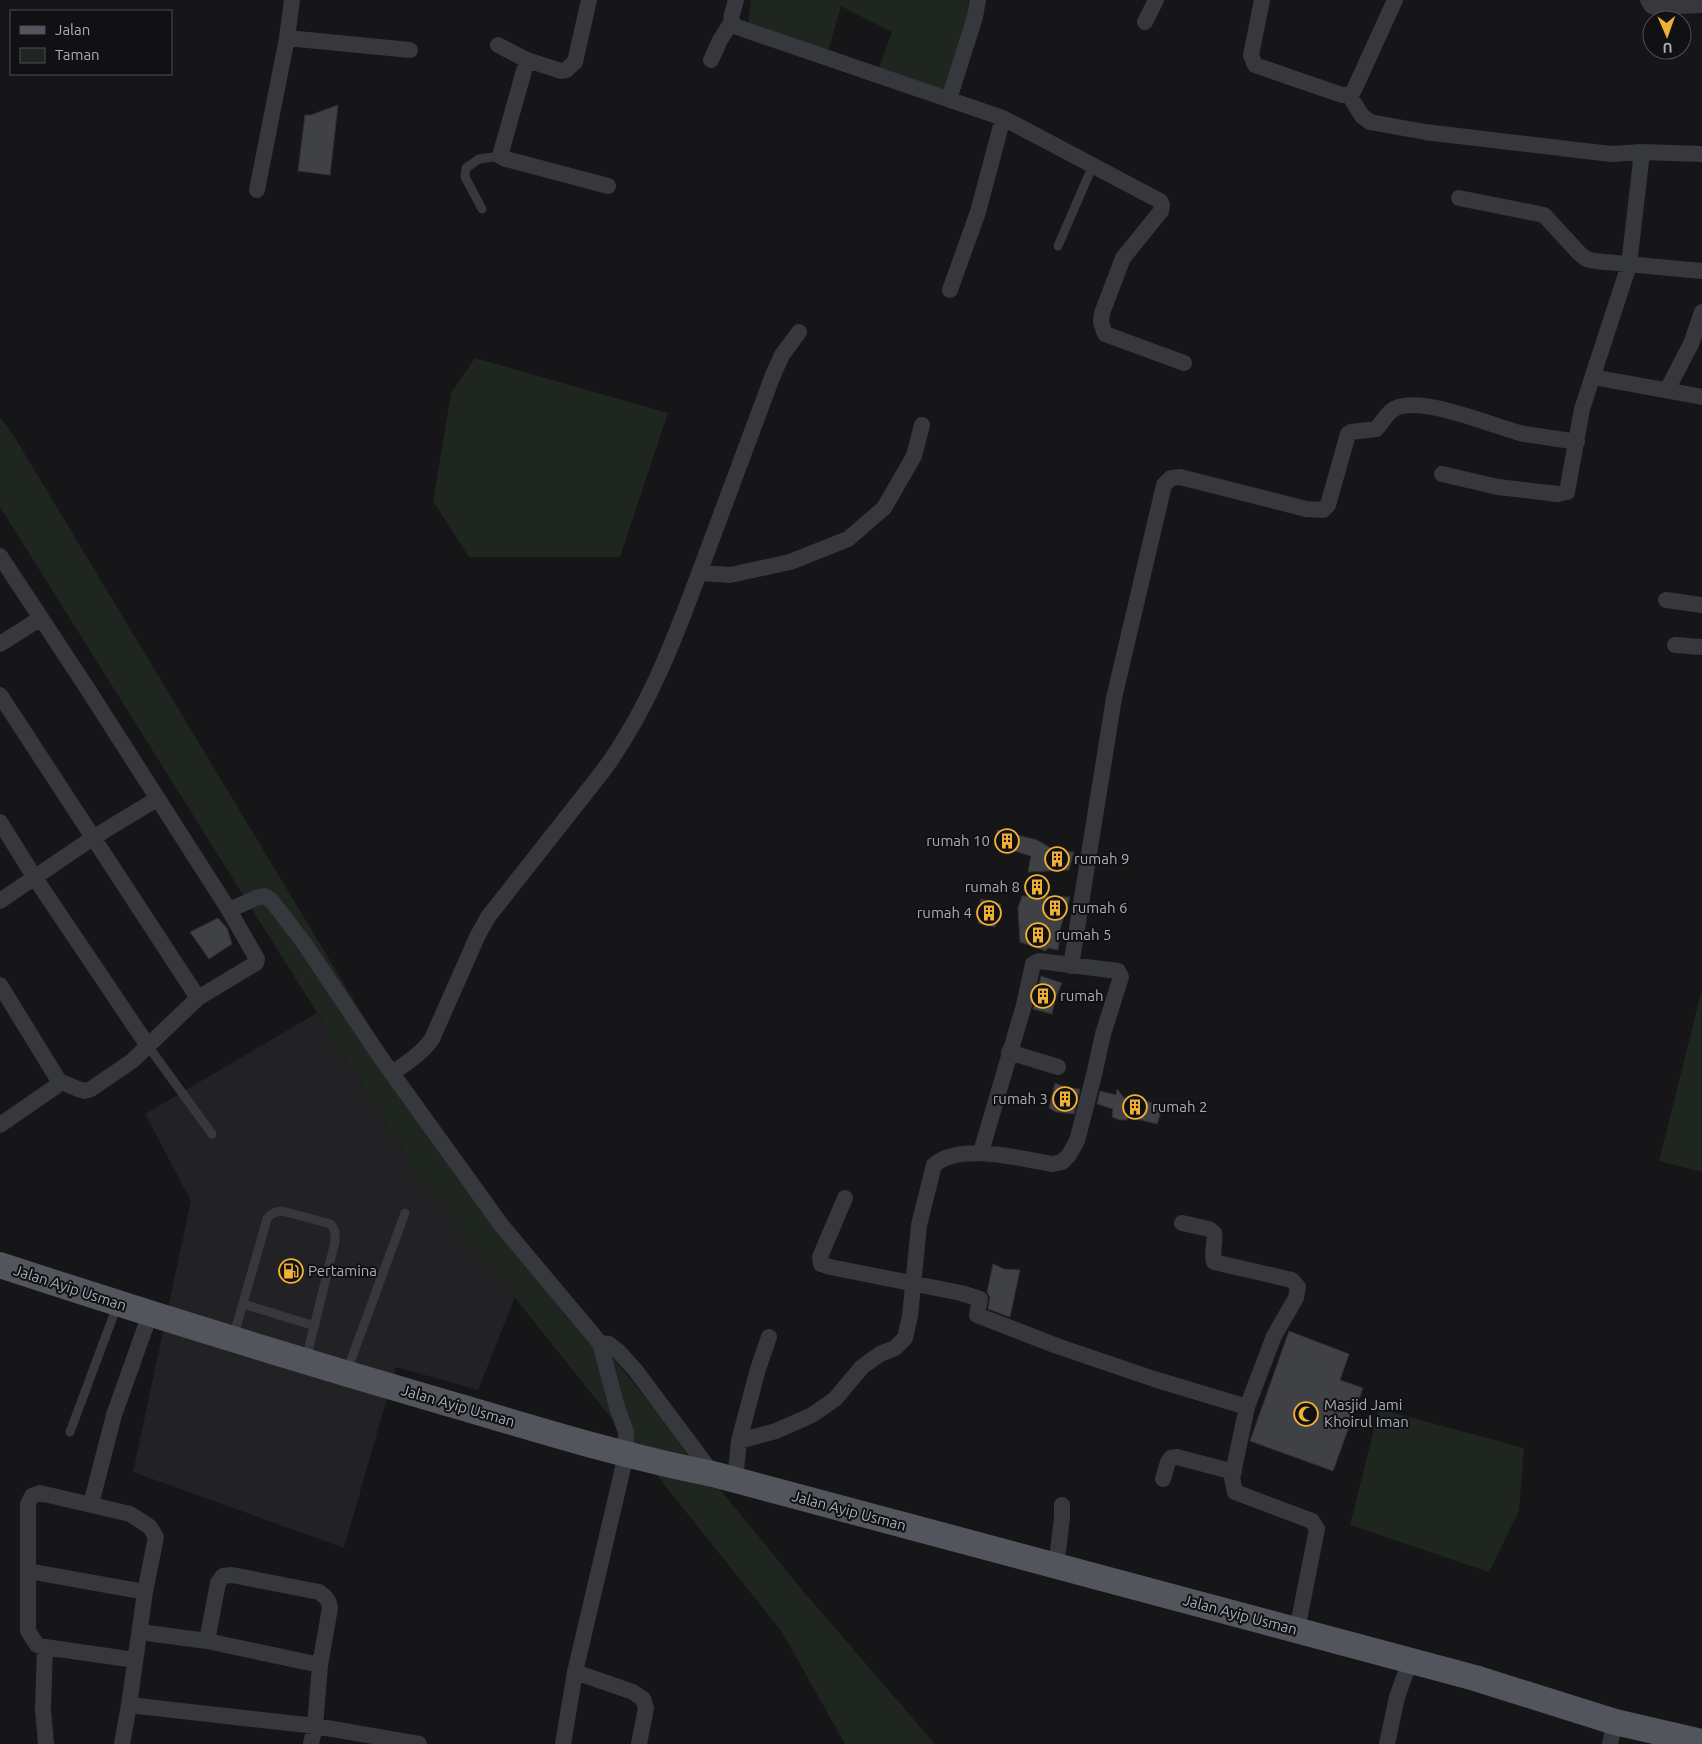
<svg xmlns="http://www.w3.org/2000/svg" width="1702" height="1744" viewBox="0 0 1702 1744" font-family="Ubuntu,sans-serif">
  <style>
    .built { fill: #222225 }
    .green { fill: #1e261f }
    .building { fill: #404145; stroke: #303034 }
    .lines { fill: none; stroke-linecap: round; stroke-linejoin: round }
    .service { stroke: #37383d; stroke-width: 9 }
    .minor { stroke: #37383d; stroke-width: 16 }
    .primary { stroke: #53555c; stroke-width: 26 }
    .labels { text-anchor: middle; stroke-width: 4; stroke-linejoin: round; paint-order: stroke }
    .poi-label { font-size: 15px; fill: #a8adb8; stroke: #111113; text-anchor: start }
    .street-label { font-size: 15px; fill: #a8adb8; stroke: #111113 }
  </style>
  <rect width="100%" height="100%" fill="#161618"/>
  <path class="built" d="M317,1013L425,1185L515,1297L478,1390L396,1367L344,1548L133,1472L191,1201L145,1114Z"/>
  <path class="green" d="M751,0H969L967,39L946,104L878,70L892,32L841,6L827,54L748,26Z
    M475,358L668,413L620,557H469L433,501L451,393Z
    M0,417L12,433L446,1153L798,1585L935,1744H845L782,1632L425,1185L0,507Z
    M1702,989V1172L1659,1161Z
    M1379,1409L1524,1448L1519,1511L1489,1572L1350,1525Z"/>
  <path class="building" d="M338,105L330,175L298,171L305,115H311Z
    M997,830L1037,840L1057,852H1074L1069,870L1028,872L1031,856L1014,851V849V851L995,846Z
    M1022,896L1070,897L1058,936L1060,937L1058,950L1048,948L1046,951L1020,942L1018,908Z
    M981,899L1001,904L995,927L978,923Z
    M218,918L227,928L232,944L209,959L190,932Z
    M1041,976L1062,983L1055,999L1052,1014L1033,1009Z
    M1055,1083L1067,1088L1080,1089L1074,1114L1056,1112L1049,1108Z
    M1117,1089L1125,1099L1131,1097L1163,1106L1157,1124L1128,1117L1127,1120H1120L1112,1117L1113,1109L1097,1104L1100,1091L1116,1095Z
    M993,1264L1004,1269L1020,1270L1010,1317L988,1309L990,1297L987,1292Z
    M1289,1331L1349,1354L1340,1380L1363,1388L1333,1471L1250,1441Z"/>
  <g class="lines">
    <path class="service" d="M482,209L465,177L466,168L479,159L500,156
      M1058,246L1093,165
      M148,1046L212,1134
      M243,1304L315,1326
      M233,1338L267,1219C271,1213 275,1212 282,1211L331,1224L335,1232V1242L306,1359
      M347,1371L405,1213
      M70,1432L117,1306"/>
    <path class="minor" d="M1262,0L1251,55L1255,65L1342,95H1349L1354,90L1395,0
      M1648,0L1652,6L1658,7L1702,5
      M1145,22L1156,0
      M731,23L737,27L1003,118L1160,201L1162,205L1161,211L1123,258L1102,313L1101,322L1105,334L1184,363
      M287,38L410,50
      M498,45L527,60L561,71L566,70L575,62L589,0
      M527,60L500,156L506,159L608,186
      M711,60L720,40L731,23L732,14L736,0
      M1349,95L1362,116L1370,122L1425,132L1611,154L1642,152L1702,154
      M949,99L975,17L978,0
      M257,190L287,38L292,0
      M1459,198L1544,215L1579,253L1586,259L1595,261L1702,271
      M950,290L978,212L1003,118
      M1593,377L1702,397
      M1667,390L1691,344L1702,312
      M1442,474L1498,487L1558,494L1567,492L1582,409L1629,265L1642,152
      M0,556L87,688L229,910L257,959L256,963L198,998L132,1061L91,1089L85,1091L78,1089L59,1081L0,985
      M699,573L730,575L790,562L848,539L884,508L914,456L922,425
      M1666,600L1702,605
      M0,644L41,618
      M1675,645L1702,647
      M0,695L198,998
      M0,822L35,878L148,1046
      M0,901L94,837L157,799
      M229,910L256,898L264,896L271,900L304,943L381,1058L502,1226L600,1343L617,1407L626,1432V1455L575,1672L563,1744
      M1071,966L1114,698L1164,485L1171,478L1180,477L1306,509L1323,510L1328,505L1348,434L1351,432L1376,429C1382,423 1386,414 1394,409C1420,394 1494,427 1524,434C1542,437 1560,439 1577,442
      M1009,1052L1058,1067
      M392,1073C407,1063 421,1054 432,1039L477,937L488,917L603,771C650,707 677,633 704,560C727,498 750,437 773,375L782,355L799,332
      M0,1125L55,1087L59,1081
      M845,1198L820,1257L821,1264L830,1267L961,1293L980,1299L977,1315L1057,1346L1154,1379L1247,1407
      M1182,1223L1209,1229L1214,1233C1216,1243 1211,1252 1214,1262L1292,1280L1298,1287L1296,1298L1274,1336L1247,1407L1232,1478L1235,1492L1312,1521L1317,1529L1297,1630
      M600,1343L609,1344L619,1352L636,1371L713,1474
      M739,1441L758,1369L769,1337
      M1163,1479L1168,1462L1171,1458L1177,1457L1234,1472
      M735,1480L739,1441L776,1431L812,1415L835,1399L862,1367L880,1354L895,1348L905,1338L910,1316L919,1225L934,1165C960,1142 1021,1159 1053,1164L1062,1162L1069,1155L1077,1141L1094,1075L1103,1034L1121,977L1118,971L1039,961L1033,964L1024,1005L981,1152
      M91,1504L114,1415L150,1314
      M1056,1567L1062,1518V1505
      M28,1571L145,1592
      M140,1632L207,1641L320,1665
      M207,1641L218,1583L223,1576L232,1575L319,1592C326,1597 329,1600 330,1608L320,1665L315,1726L311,1744
      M45,1647L43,1709L46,1744
      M575,1672L633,1692L643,1699L646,1708L639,1744
      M129,1705L145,1592L156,1537L150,1527L130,1514L40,1493L32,1496L28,1504V1631L37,1645L45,1647L135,1660
      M122,1744L129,1705L315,1726L419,1744
      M1387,1744L1397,1697L1410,1661
      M1610,1744L1615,1722"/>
    <path class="primary" d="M0,1265C146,1313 292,1358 440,1401C530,1427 620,1456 713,1474L1475,1678L1615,1722L1702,1742"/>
  </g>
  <defs>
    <g id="building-ring" transform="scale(1.25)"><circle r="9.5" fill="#111113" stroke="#f2b134" stroke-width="1.5"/><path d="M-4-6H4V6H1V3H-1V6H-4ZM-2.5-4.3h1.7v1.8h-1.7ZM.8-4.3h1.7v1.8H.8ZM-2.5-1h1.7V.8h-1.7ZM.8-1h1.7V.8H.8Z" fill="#f2b134"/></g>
    <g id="fuel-ring" transform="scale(1.25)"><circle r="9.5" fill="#111113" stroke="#f2b134" stroke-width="1.5"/><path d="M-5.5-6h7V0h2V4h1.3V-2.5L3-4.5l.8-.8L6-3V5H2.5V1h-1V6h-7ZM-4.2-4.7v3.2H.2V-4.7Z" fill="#f2b134"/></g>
    <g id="mosque-ring" transform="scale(1.25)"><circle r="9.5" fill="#111113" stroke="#f2b134" stroke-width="1.5"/><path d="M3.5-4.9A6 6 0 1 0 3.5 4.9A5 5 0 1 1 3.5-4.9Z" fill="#f2b134"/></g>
  </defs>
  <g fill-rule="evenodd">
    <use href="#building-ring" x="1007" y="841"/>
    <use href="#building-ring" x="1057" y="859"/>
    <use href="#building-ring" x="1037" y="887"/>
    <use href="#building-ring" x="1055" y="908"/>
    <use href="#building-ring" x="989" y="913"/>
    <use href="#building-ring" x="1038" y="935"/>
    <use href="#building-ring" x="1043" y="996"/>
    <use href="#building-ring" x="1065" y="1099"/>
    <use href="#building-ring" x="1135" y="1107"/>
    <use href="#fuel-ring" x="291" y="1271"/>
    <use href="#mosque-ring" x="1306" y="1414"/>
  </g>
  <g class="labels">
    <g class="poi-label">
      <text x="990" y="846" text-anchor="end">rumah 10</text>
      <text x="1074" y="864">rumah 9</text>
      <text x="1020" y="892" text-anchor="end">rumah 8</text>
      <text x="1072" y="913">rumah 6</text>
      <text x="972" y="918" text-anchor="end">rumah 4</text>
      <text x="1056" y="940">rumah 5</text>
      <text x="1060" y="1001">rumah</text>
      <text x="1048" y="1104" text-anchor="end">rumah 3</text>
      <text x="1152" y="1112">rumah 2</text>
      <text x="308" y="1276">Pertamina</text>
      <text x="1324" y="1410">Masjid Jami<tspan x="1324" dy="17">Khoirul Iman</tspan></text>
    </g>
    <g class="street-label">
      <text transform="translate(70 1288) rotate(18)" y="5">Jalan Ayip Usman</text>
      <text transform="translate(458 1406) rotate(16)" y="5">Jalan Ayip Usman</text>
      <text transform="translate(849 1511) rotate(15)" y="5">Jalan Ayip Usman</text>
      <text transform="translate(1240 1615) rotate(15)" y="5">Jalan Ayip Usman</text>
    </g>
  </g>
  <rect x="10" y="10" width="162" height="65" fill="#111113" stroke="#4d4f55"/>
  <rect x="20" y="26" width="25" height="8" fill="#53555c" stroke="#4d4f55"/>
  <text x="55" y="35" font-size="15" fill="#a8adb8">Jalan</text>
  <rect x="20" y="48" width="25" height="15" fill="#1e261f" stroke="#4d4f55"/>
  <text x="55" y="60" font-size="15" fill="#a8adb8">Taman</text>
  <g transform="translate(1667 35) rotate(178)"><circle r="24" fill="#111113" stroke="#4d4f55"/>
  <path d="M0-4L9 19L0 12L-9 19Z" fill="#f2b134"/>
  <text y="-8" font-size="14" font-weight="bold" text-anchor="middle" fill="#a8adb8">U</text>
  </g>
</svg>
